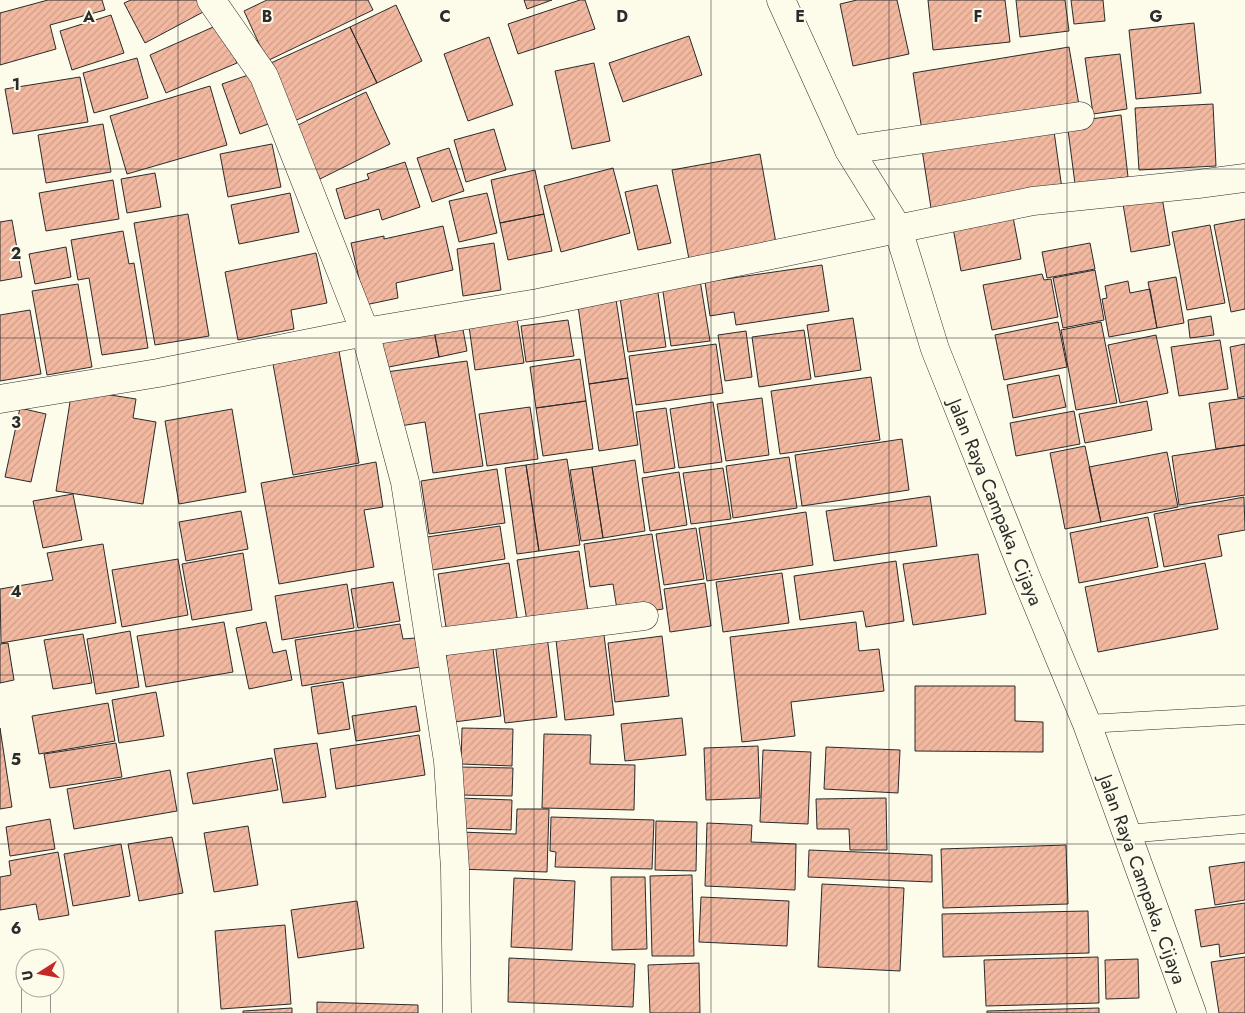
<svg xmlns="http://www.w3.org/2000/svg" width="1245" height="1013" viewBox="0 0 1245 1013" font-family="Jost,sans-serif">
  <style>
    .building { fill: url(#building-hatch); stroke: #2b2b2b }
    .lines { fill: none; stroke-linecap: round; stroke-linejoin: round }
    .lane-casing { stroke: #2b2b2b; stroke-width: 19 }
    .street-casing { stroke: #2b2b2b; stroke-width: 29 }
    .primary-casing { stroke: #2b2b2b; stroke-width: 29 }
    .lane { stroke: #fdfbea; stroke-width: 18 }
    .street { stroke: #fdfbea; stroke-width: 28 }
    .primary { stroke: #fdfbea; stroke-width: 28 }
    .grid { fill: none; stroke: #2b2b2b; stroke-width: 1; stroke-opacity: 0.55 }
    .labels { text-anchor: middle; stroke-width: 4; stroke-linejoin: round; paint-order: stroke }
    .street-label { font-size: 19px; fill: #2b2b2b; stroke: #fdfbea }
    .grid-label { font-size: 16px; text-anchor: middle; font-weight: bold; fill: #2b2b2b; stroke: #fdfbea; stroke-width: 4; stroke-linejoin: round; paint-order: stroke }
  </style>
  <defs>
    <pattern id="building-hatch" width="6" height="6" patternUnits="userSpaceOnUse" patternTransform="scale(1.25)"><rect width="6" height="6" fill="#f2b8a0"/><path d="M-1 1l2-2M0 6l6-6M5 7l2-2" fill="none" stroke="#d09e8a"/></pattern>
  </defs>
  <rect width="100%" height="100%" fill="#fdfbea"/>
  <path class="building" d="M48,0H102L105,10L50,25L56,49L0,65V13Z
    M131,0H199L205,11L145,43L124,3Z
    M267,0H368L373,10L267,61L244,11Z
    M524,0H552L527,9Z
    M580,0H585L595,29L518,54L508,24Z
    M857,0H897L909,54L853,66L840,4Z
    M928,0H1005L1010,42L933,50Z
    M1016,0H1065L1069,31L1020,37Z
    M1071,0H1103L1105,21L1074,24Z
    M396,5L422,61L377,83L350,27Z
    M111,15L124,53L72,70L60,31Z
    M1194,23L1201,93L1136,99L1129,30Z
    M220,24L237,63L166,93L150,55Z
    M350,27L377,83L288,124L262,67Z
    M689,36L702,75L623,102L609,63Z
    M489,37L513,105L468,121L444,54Z
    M1069,47L1079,105L922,131L913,73Z
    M1120,54L1127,109L1093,114L1085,58Z
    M137,58L148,98L94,113L83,73Z
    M594,63L610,141L572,149L555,71Z
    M257,72L274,122L240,134L222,84Z
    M80,77L88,122L13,134L5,89Z
    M210,86L227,145L127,174L110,116Z
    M366,92L390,144L320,179L294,127Z
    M1213,104L1216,166L1139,170L1135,108Z
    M1121,115L1128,177L1075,184L1067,122Z
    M103,124L111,172L46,183L38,135Z
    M1053,124L1062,189L931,208L921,143Z
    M494,129L506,170L466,182L454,140Z
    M272,144L281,187L228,197L220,154Z
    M449,148L464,191L432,202L417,158Z
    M760,154L776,243L689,259L672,170Z
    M405,162L420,207L382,220L379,209L345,219L336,189L369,179L367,174Z
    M613,168L630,233L561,252L544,186Z
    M535,170L544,214L500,223L491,180Z
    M155,173L161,207L127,213L121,179Z
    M113,180L119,219L46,231L39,193Z
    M657,185L671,243L638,250L625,192Z
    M290,193L299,232L239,244L231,205Z
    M487,193L497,233L459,242L449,201Z
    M1162,197L1170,245L1131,252L1123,204Z
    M188,214L209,336L155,345L134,223Z
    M544,214L552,251L508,260L500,223Z
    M1013,217L1021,259L961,271L953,228Z
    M1245,219V309L1231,312L1214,225Z
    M12,220L22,277L0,281V222Z
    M1210,225L1225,303L1187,310L1172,232Z
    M443,226L453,270L396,283L398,298L365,305L351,243L384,236V239Z
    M123,231L129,264L134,263L148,348L102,355L89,278L78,280L71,240Z
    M494,243L501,290L463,296L457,249Z
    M1090,243L1095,269L1047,278L1042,252Z
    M66,247L71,277L35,284L29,254Z
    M316,253L327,303L291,310L294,329L238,340L225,272Z
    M822,265L829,311L736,325L734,312L710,316L705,282Z
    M1095,270L1104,320L1063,328L1053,278Z
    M1042,274L1044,280L1051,279L1058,317L992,330L983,285Z
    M1176,277L1184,323L1157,328L1148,282Z
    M700,280L710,341L671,346L662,285Z
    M1128,281L1130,293L1150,289L1157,328L1109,337L1102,299L1107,298L1105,286Z
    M78,284L92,367L47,375L32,291Z
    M657,286L666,347L628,352L619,291Z
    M615,293L628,378L589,384L577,299Z
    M30,310L41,374L0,381V315Z
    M516,312L524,363L475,370L468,319Z
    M1211,316L1214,335L1190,338L1188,320Z
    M853,318L861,370L815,377L807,325Z
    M461,319L467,351L439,357L433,325Z
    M568,320L574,356L526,362L521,326Z
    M1058,322L1067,367L1004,380L995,335Z
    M1101,322L1117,403L1076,410L1061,330Z
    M433,325L439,357L384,368L377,336Z
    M804,330L811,379L759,387L752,337Z
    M746,331L752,377L725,381L718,335Z
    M1156,335L1168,393L1120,403L1108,345Z
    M1220,340L1228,389L1179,396L1171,347Z
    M716,344L723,393L636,405L629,356Z
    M1245,344V396L1238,398L1230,347Z
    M339,351L359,463L293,475L273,364Z
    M580,359L586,401L536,408L530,367Z
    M467,361L483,466L433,473L425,422L394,427L386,372Z
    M1059,375L1066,407L1013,418L1007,385Z
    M871,377L880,440L780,454L771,391Z
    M628,378L638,445L599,451L589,384Z
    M72,389L136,399L133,418L156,422L143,504L56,491Z
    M762,398L769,455L726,461L717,404Z
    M1245,398V445L1216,449L1209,403Z
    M586,401L593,449L543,456L536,408Z
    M1147,401L1152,430L1085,443L1079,414Z
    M713,402L722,462L679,468L670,409Z
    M530,407L538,459L487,466L479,414Z
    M20,408L46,414L31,482L5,477Z
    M666,408L675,468L644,473L636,412Z
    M232,409L246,492L179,504L165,421Z
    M1074,411L1080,444L1016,456L1010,423Z
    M902,439L909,490L802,506L795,455Z
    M1245,445V495L1179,505L1172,456Z
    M1085,446L1101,522L1065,529L1050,453Z
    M1167,452L1178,507L1101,522L1089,467Z
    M789,457L797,508L733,518L726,466Z
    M567,459L580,545L539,551L526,465Z
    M635,460L645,531L603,538L592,467Z
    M376,462L383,507L364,510L374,567L279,584L261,483Z
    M526,465L539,551L517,554L505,468Z
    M592,467L603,538L581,541L570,470Z
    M723,468L731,519L691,524L683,473Z
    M497,469L505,523L429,534L421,481Z
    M679,472L687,525L650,531L642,478Z
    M73,494L82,540L43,548L33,501Z
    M930,496L937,546L834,561L826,511Z
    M1244,497L1245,530L1218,535L1222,556L1164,567L1154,514Z
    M241,511L248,549L186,561L179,522Z
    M806,512L813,565L707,581L699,528Z
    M1148,517L1158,567L1079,583L1070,533Z
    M500,526L505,559L432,570L427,537Z
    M696,528L704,579L664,585L656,534Z
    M652,534L663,609L618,616L613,584L590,587L584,544Z
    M103,544L116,623L1,643L0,589L53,580L47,553Z
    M579,551L588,612L527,621L517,560Z
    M243,553L252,610L192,620L182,564Z
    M978,554L986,614L913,625L903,564Z
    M178,559L188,615L122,627L112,570Z
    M896,561L904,621L866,627L863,611L800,620L794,576Z
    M509,563L518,624L447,634L438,574Z
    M1205,563L1218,629L1098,652L1085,587Z
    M782,573L789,623L723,632L716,582Z
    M393,582L400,621L358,628L351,589Z
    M705,583L711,626L670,632L664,589Z
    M347,584L354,628L282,640L275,596Z
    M224,622L233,672L146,687L137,636Z
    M266,622L273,653L286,650L292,680L249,689L236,628Z
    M856,622L859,651L879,649L884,691L791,702L795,736L742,742L730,637Z
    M400,624L403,639L415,638L420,667L302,686L295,640Z
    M130,631L139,687L96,694L87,639Z
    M83,634L92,683L53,689L44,640Z
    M604,635L614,715L565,720L556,640Z
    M547,636L557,717L505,723L495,642Z
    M662,636L669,696L615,702L608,643Z
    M492,640L501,716L454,722L445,646Z
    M8,643L14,680L0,683V644Z
    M343,682L350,729L318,734L311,687Z
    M915,686H1015V721L1043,722V752L915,751Z
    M156,692L164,736L119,743L112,700Z
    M108,703L115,741L39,754L32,716Z
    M416,706L420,731L356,741L352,716Z
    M682,718L686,755L625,761L621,724Z
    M0,728L12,807L0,809Z
    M462,728L513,729L512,766L461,764Z
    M544,734L591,735L590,764L635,765L634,810L542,808Z
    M419,735L425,775L336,789L330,749Z
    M116,743L122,777L50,788L44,754Z
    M317,743L326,797L283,803L274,749Z
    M758,746L760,798L706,800L704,748Z
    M826,747L900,750L898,793L824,789Z
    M763,750L811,752L808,824L760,822Z
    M272,758L278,790L193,804L187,773Z
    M461,767L513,768L512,796L460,795Z
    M170,770L177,811L74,829L67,789Z
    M459,798L512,800L511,830L458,828Z
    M886,798L887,850H850L849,829H817L816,799Z
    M517,809H549L547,872L458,869L459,832L516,834Z
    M551,817L654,820L652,869L555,867L556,852L550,851Z
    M50,819L55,849L10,856L6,827Z
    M656,821L697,822L696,871L655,870Z
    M707,823L752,825L751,842L796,844L795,890L705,886Z
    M248,826L258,885L214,892L204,833Z
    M172,837L183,893L139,901L128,844Z
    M121,844L130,896L73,906L64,854Z
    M1066,845L1068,904L943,908L941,849Z
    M809,850L932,855V882L808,877Z
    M58,852L69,915L39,920L36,904L0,910V877L11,875L9,861Z
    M1245,862V900L1215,905L1209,867Z
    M692,875L694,956H652L650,876Z
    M611,877H645L647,949L612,950Z
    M514,878L575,881L572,950L511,947Z
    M822,884L904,888L900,971L818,967Z
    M701,897L789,901L787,946L699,942Z
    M357,901L364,948L298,958L291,910Z
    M1245,903V953L1220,957L1219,944L1201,947L1195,910Z
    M1088,911L1089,953L943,957L942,914Z
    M285,925L291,1004L221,1009L215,931Z
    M1098,957L1099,1003L986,1006L984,960Z
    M1245,957V1013H1219L1211,962Z
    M509,958L635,964L633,1007L508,1002Z
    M1138,959L1139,998L1106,999L1105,960Z
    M699,963L700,1013H650L648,965Z
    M317,1002L418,1005V1013H317Z
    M292,1008V1013H243V1011Z
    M1099,1008V1013H987V1011Z"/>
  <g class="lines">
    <g class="lane-casing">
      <path id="lane" d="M1087,724L1245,715
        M1126,834L1245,824"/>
    </g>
    <g class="street-casing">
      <path id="street" d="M211,0L264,76L365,332L405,482L448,761L455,869L457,1013
        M849,150L1080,116
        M0,399L158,373L365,332L538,303L1033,201L1198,184L1245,178
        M430,643L644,616
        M36,988V1013"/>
    </g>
    <g class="primary-casing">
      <path id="primary" d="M781,0L849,150L898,229L935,349L1026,577L1087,724L1192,1013"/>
    </g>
    <use href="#lane" class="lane"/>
    <use href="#street" class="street"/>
    <use href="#primary" class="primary"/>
  </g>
  <path class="grid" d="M178,0V1013M356,0V1013M534,0V1013M711,0V1013M889,0V1013M1067,0V1013M0,169H1245M0,338H1245M0,506H1245M0,675H1245M0,844H1245"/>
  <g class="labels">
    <g class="street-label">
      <text transform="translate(996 502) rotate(68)" y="7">Jalan Raya Campaka, Cijaya</text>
      <text transform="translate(1143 879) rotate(70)" y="7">Jalan Raya Campaka, Cijaya</text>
    </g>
  </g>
  <g class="grid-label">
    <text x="89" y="22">A</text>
    <text x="267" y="22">B</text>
    <text x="445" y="22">C</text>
    <text x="622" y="22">D</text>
    <text x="800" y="22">E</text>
    <text x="978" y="22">F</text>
    <text x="1156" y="22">G</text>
    <text x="16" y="90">1</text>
    <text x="16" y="259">2</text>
    <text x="16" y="428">3</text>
    <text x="16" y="597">4</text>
    <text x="16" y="765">5</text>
    <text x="16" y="934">6</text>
  </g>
  <g transform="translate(40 973) rotate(259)"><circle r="24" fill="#fdfbea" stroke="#a9a89e"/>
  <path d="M0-4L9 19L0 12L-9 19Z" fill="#c62828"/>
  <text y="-8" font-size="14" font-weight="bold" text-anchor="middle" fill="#2b2b2b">U</text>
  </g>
</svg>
